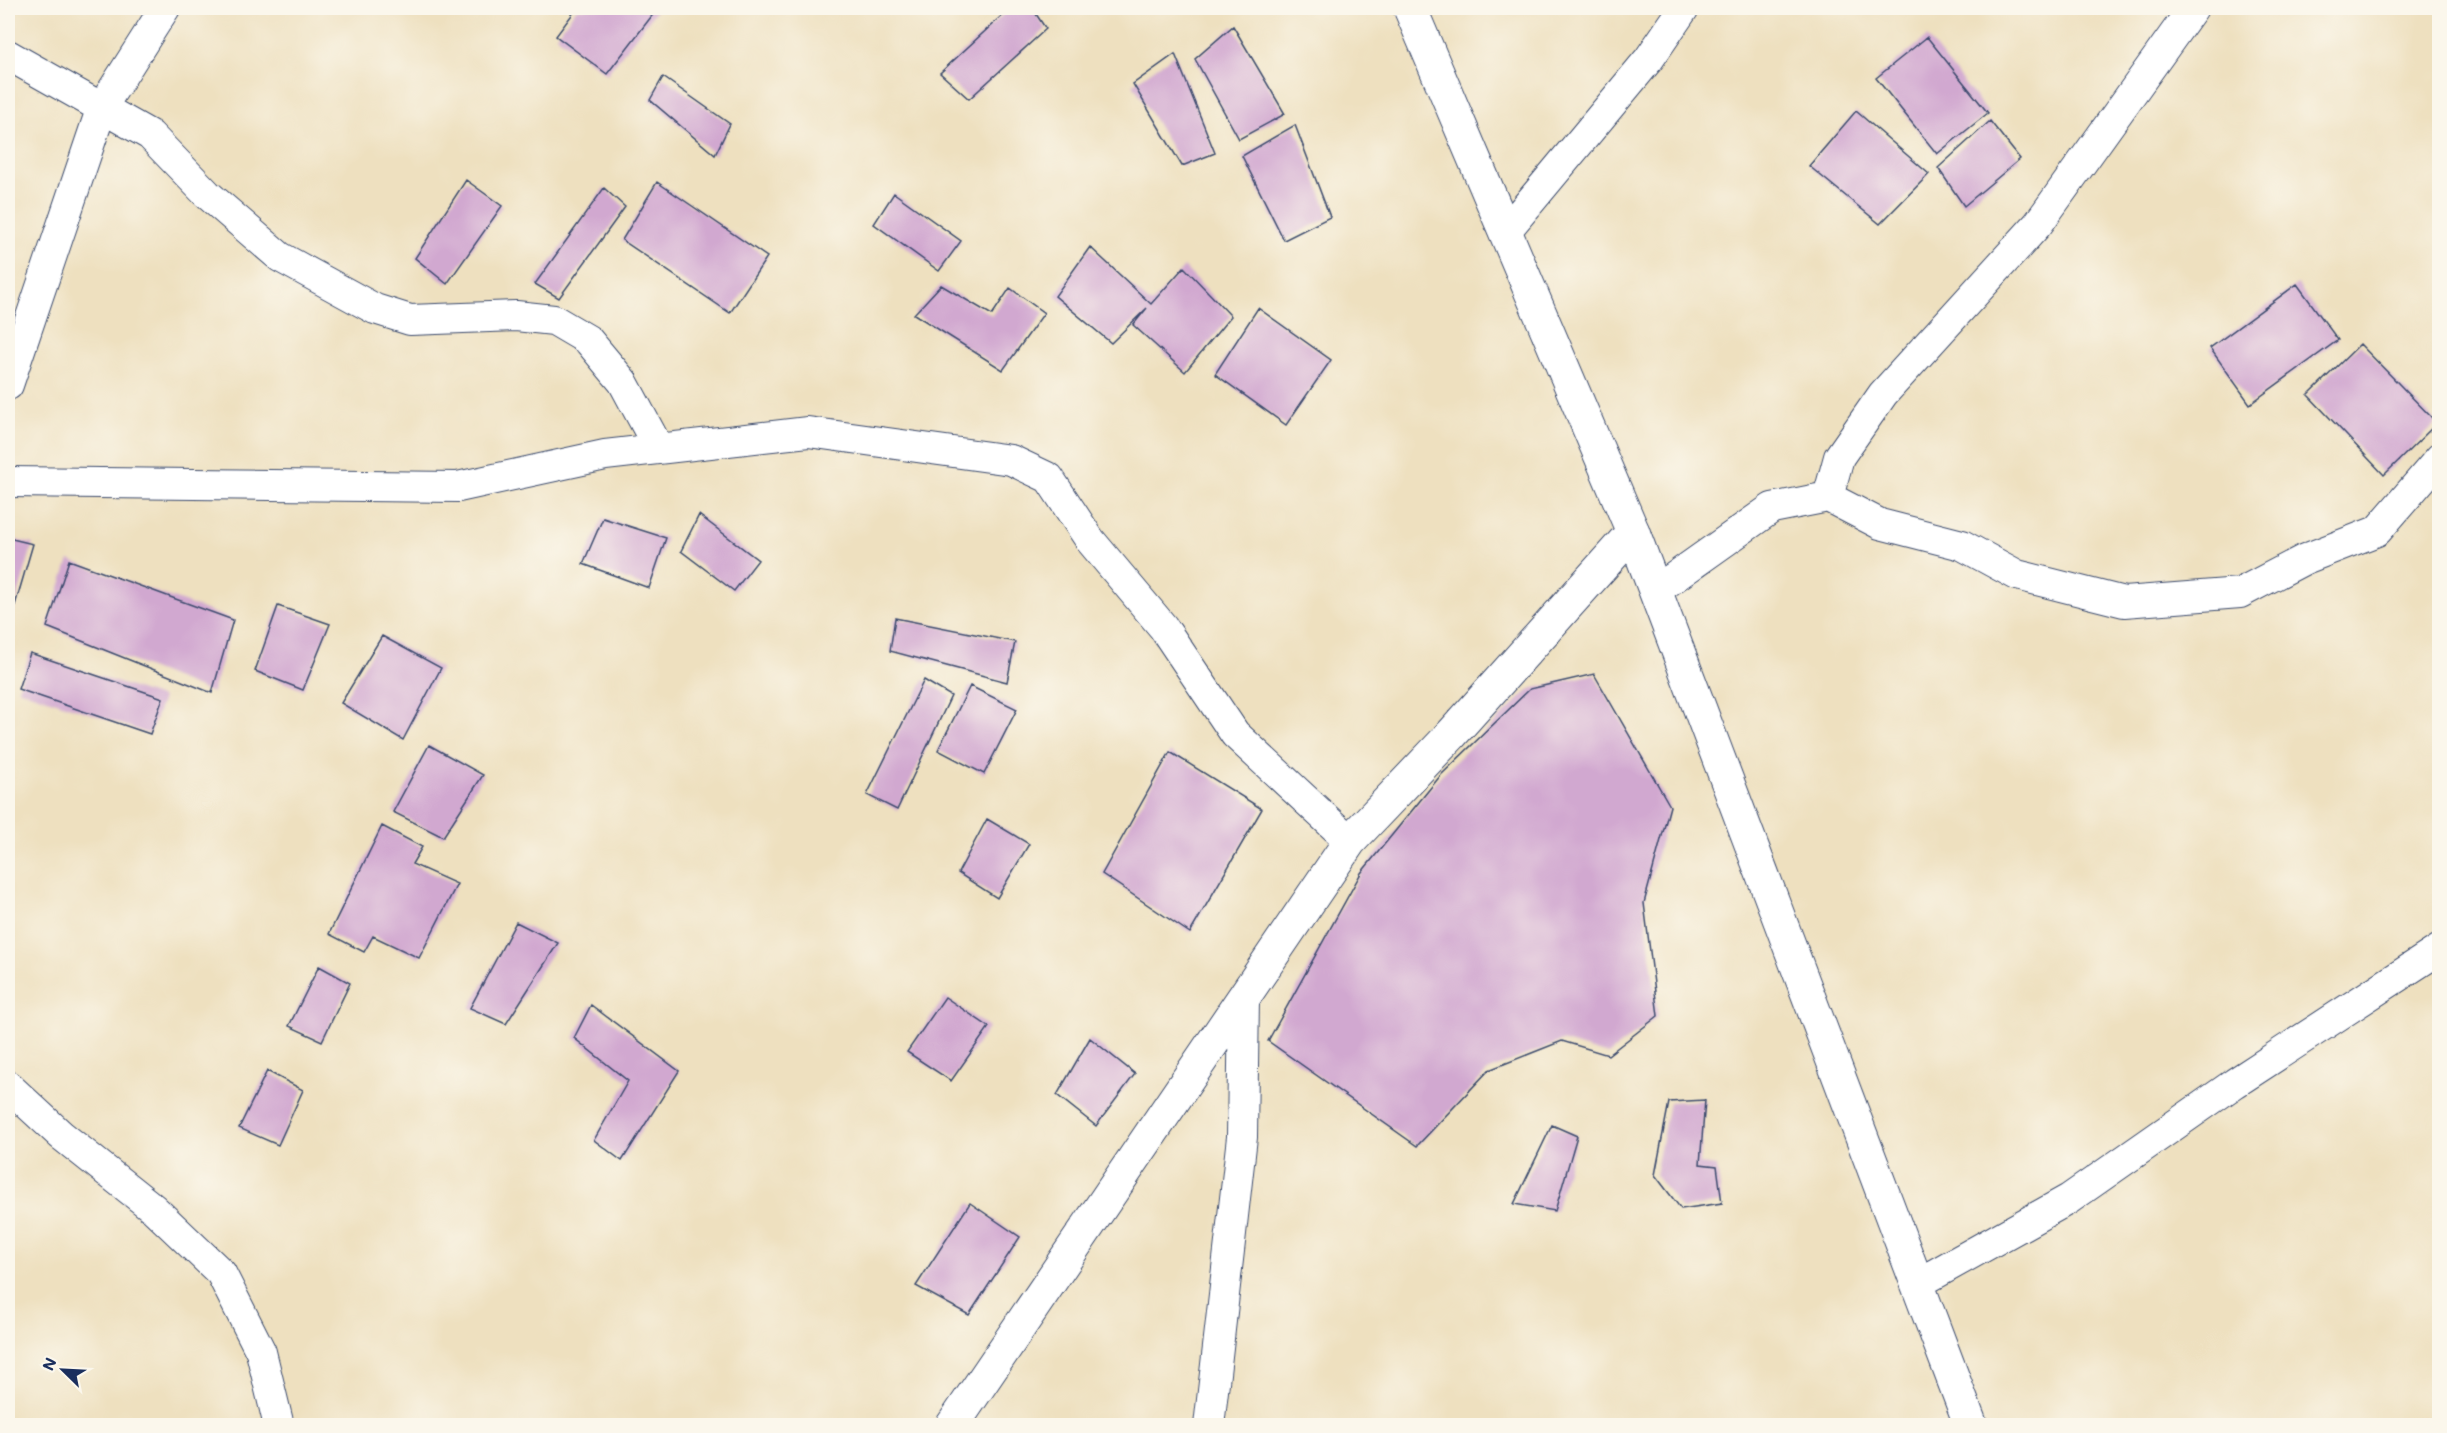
<svg xmlns="http://www.w3.org/2000/svg" width="2447" height="1433" viewBox="0 0 2447 1433" font-family="Mali,sans-serif">
  <style>
    .building { fill: #d1a8d0 }
    .lines { fill: none; stroke-linecap: round; stroke-linejoin: round }
    .minor-casing { stroke: #3b4a6d; stroke-width: 32 }
    .tertiary-casing { stroke: #3b4a6d; stroke-width: 35 }
    .primary-casing { stroke: #3b4a6d; stroke-width: 35 }
    .minor { stroke: #fff; stroke-width: 30 }
    .tertiary { stroke: #fff; stroke-width: 33 }
    .primary { stroke: #fff; stroke-width: 33 }
  </style>
  <rect width="100%" height="100%" fill="#fbf7ec"/>
  <filter id="ink" filterUnits="userSpaceOnUse"><feTurbulence type="fractalNoise" baseFrequency=".0167" numOctaves="2"/><feDisplacementMap in="SourceGraphic" scale="12" xChannelSelector="R" yChannelSelector="G"/><feConvolveMatrix kernelMatrix="1 2 1 2 8 2 1 2 1" color-interpolation-filters="sRGB"/></filter>
  <filter id="wash" filterUnits="userSpaceOnUse"><feTurbulence type="fractalNoise" baseFrequency=".008" numOctaves="4" result="noise"/><feDisplacementMap in="SourceGraphic" scale="24" xChannelSelector="R" yChannelSelector="G"/><feGaussianBlur stdDeviation="1.35" result="paint"/><feColorMatrix in="noise" values="0 0 0 0 0 0 0 0 0 0 0 0 0 0 0 0 0 1.4 0 .05"/><feComposite in="paint" operator="in"/></filter>
  <g filter="url(#wash)">
    <rect width="100%" height="100%" fill="#eee0bf"/>
    <g id="blocks">
      <path class="building" d="M577,8H658L607,74L556,36Z
        M1010,8H1032L1046,29L969,99L940,73Z
        M1233,26L1285,114L1239,139L1195,59Z
        M1927,37L1988,113L1937,154L1876,78Z
        M1175,54L1215,153L1182,166L1133,84Z
        M663,77L730,124L715,155L650,100Z
        M1856,111L1929,174L1880,224L1809,166Z
        M1990,121L2020,159L1964,206L1938,168Z
        M1295,125L1330,217L1284,240L1242,156Z
        M466,180L502,206L447,284L415,258Z
        M657,182L767,257L730,313L622,240Z
        M604,188L625,207L559,298L535,284Z
        M894,193L961,241L939,271L874,224Z
        M1090,247L1151,304L1184,267L1231,316L1185,372L1133,325L1147,308L1111,343L1055,296Z
        M2297,284L2338,340L2250,404L2210,348Z
        M941,285L992,315L1010,288L1044,313L1003,370L914,314Z
        M1258,308L1331,360L1286,425L1215,374Z
        M2360,344L2437,423L2384,475L2308,395Z
        M699,515L758,560L734,591L681,551Z
        M603,518L666,538L649,588L583,564Z
        M8,538L33,544L8,629Z
        M69,560L233,620L212,693L47,627Z
        M278,606L330,624L303,690L255,671Z
        M895,618L1015,642L1007,682L890,651Z
        M382,636L441,668L403,740L341,703Z
        M30,653L163,698L150,734L18,689Z
        M1594,674L1670,806L1644,903L1658,1016L1608,1055L1562,1041L1489,1070L1417,1146L1268,1041L1361,873L1441,775L1530,689Z
        M924,680L951,696L897,810L867,795Z
        M970,686L1017,709L984,774L938,750Z
        M429,745L483,775L443,837L393,812Z
        M1170,752L1262,809L1190,933L1102,874Z
        M987,819L1029,844L997,898L958,873Z
        M382,826L422,847L412,864L457,884L419,958L373,936L364,952L329,934Z
        M516,922L558,943L506,1024L470,1008Z
        M319,966L350,983L322,1041L289,1026Z
        M945,997L989,1027L951,1081L907,1052Z
        M591,1005L679,1071L622,1161L594,1140L628,1081L574,1038Z
        M1090,1038L1135,1074L1096,1126L1057,1095Z
        M267,1071L303,1090L278,1145L239,1128Z
        M1705,1100L1700,1164L1717,1166L1722,1203L1681,1209L1655,1175L1669,1102Z
        M1552,1125L1577,1136L1555,1211L1514,1204Z
        M970,1203L1020,1237L969,1315L916,1286Z"/>
    </g>
  </g>
  <g filter="url(#ink)">
    <use href="#blocks" fill-opacity="0" stroke="#3b4a6d" stroke-width="1.5"/>
    <g class="lines">
      <g class="minor-casing">
        <path id="minor" d="M8,55L150,135L207,194L280,257L375,309L410,320L516,316L554,320L588,340L623,382L659,449
          M1505,232L1649,59L1684,8
          M8,385L102,107L165,8
          M8,482L458,487L605,455L808,432L1011,460L1049,478L1090,540L1163,627L1235,734L1350,841
          M1828,497L1839,457L1883,394L2038,224L2193,8
          M1655,591L1772,508L1828,497L1880,524L1962,545L2017,575L2124,602L2240,593L2305,559L2377,531L2440,458
          M8,1086L61,1135L154,1209L221,1273L261,1352L279,1426
          M1917,1284L2069,1199L2235,1083L2440,949
          M1209,1426L1242,1137L1244,997"/>
      </g>
      <g class="tertiary-casing">
        <path id="tertiary" d="M952,1426L1350,841L1451,735L1633,532"/>
      </g>
      <g class="primary-casing">
        <path id="primary" d="M1410,8L1633,532L1971,1426"/>
      </g>
      <use href="#minor" class="minor"/>
      <use href="#tertiary" class="tertiary"/>
      <use href="#primary" class="primary"/>
    </g>
  </g>
  <rect width="2447" height="1433" fill="none" stroke="#fbf7ec" stroke-width="30"/>
  <g transform="translate(63 1370) rotate(294)" stroke="#fbf7ec" stroke-width="4.5" paint-order="stroke">
  <path d="M0-4.5L10 22L0 15L-10 22Z" fill="#1b2f5e"/>
  <text y="-9" font-size="16" font-weight="bold" text-anchor="middle" fill="#1b2f5e">N</text>
  </g>
</svg>
